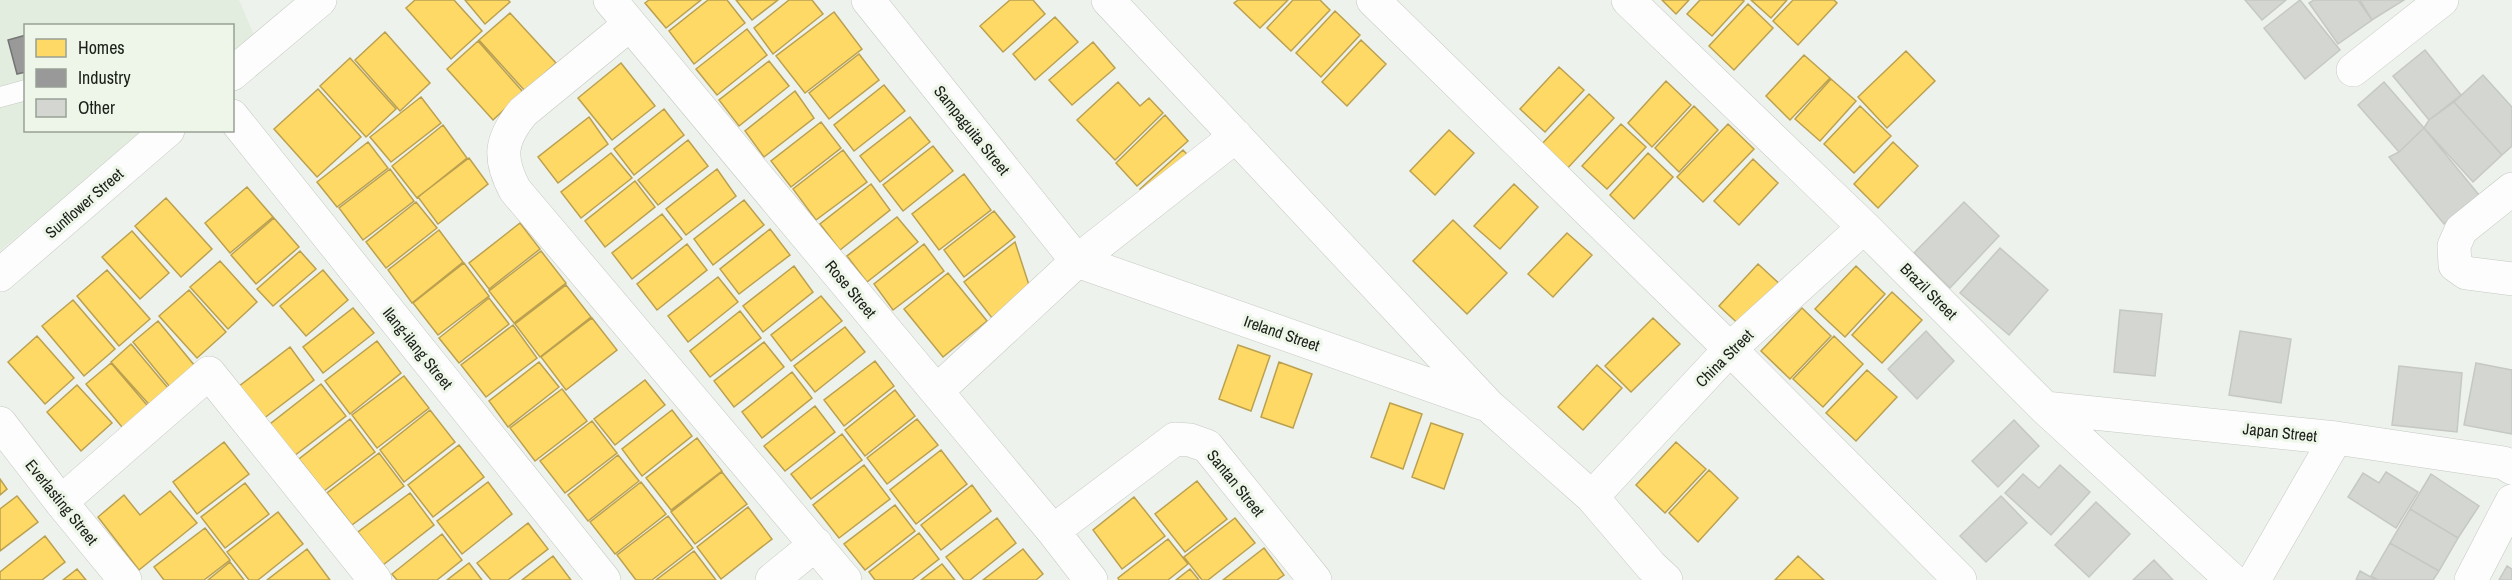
<svg xmlns="http://www.w3.org/2000/svg" width="2512" height="580" viewBox="0 0 2512 580" font-family="'Archivo Narrow',sans-serif">
  <style>
    .built { fill: #e3eddf }
    .homes { fill: #ffd966; stroke: #bba14f; stroke-width: 1.5 }
    .industry { fill: #999; stroke: #737473; stroke-width: 1.5 }
    .building { fill: #d3d6d1; stroke: #c5c8c3; stroke-width: 1.5 }
    .lines { fill: none; stroke-linecap: round; stroke-linejoin: round }
    .service-casing { stroke: #c5c9c3; stroke-width: 21 }
    .minor-casing { stroke: #c5c9c3; stroke-width: 34 }
    .secondary-casing { stroke: #c5c9c3; stroke-width: 34 }
    .service { stroke: #fcfdfc; stroke-width: 20 }
    .minor { stroke: #fcfdfc; stroke-width: 33 }
    .secondary { stroke: #fcfdfc; stroke-width: 33 }
    .labels { text-anchor: middle; stroke-width: 6; stroke-linejoin: round; paint-order: stroke }
    .street-label { font-size: 16px; fill: #1b1e19; stroke: #edf6e8 }
  </style>
  <rect width="100%" height="100%" fill="#eef2ec"/>
  <path class="built" d="M0,0H239L255,37L233,56L232,26H26V130L144,131L0,251Z"/>
  <path class="homes" d="M415,0H454L482,31L451,59L406,8Z
    M465,0H508L510,2L485,24Z
    M649,0H701L666,28L645,3Z
    M708,0H727L745,23L694,64L669,31Z
    M736,0H778L752,20Z
    M789,0H812L823,14L773,54L754,28Z
    M1010,0H1033L1045,14L1003,52L980,26Z
    M1238,0H1288L1260,28L1234,3Z
    M1293,0H1320L1330,10L1291,51L1267,28Z
    M1662,0H1689L1676,14Z
    M1700,0H1742L1744,1L1712,36L1687,14Z
    M1751,0H1787L1771,18Z
    M1793,0H1834L1837,3L1798,45L1773,21Z
    M1748,4L1773,28L1734,70L1709,46Z
    M1335,11L1360,35L1321,77L1296,53Z
    M834,12L862,49L805,93L776,56Z
    M510,13L556,63L525,91L479,40Z
    M1055,17L1078,42L1035,80L1013,54Z
    M747,29L767,55L717,95L696,69Z
    M385,32L430,83L400,111L355,60Z
    M1361,40L1386,64L1347,106L1322,82Z
    M478,41L523,92L493,120L447,69Z
    M1093,42L1115,68L1072,105L1049,80Z
    M1906,51L1935,81L1887,128L1858,97Z
    M859,54L879,80L829,119L809,93Z
    M1804,55L1830,78L1790,120L1766,96Z
    M350,58L396,109L366,137L320,86Z
    M769,61L789,86L739,126L719,100Z
    M621,63L655,106L612,140L578,98Z
    M1559,67L1584,90L1545,132L1520,109Z
    M1831,79L1856,101L1820,141L1795,119Z
    M1666,81L1691,105L1652,147L1628,123Z
    M1118,82L1140,106L1149,98L1163,113L1115,160L1077,120Z
    M884,85L905,111L854,151L834,125Z
    M318,89L361,137L317,177L274,129Z
    M795,91L814,118L764,157L745,131Z
    M1589,94L1614,118L1565,171L1540,146Z
    M421,97L441,123L391,162L370,137Z
    M1694,106L1718,130L1679,172L1655,148Z
    M1860,106L1891,136L1854,173L1824,144Z
    M664,109L684,135L634,175L614,149Z
    M1165,115L1188,141L1137,186L1116,163Z
    M589,117L608,144L558,183L538,157Z
    M910,117L930,142L880,182L860,156Z
    M821,122L841,148L791,187L771,161Z
    M1621,124L1646,147L1607,189L1582,166Z
    M1728,124L1754,149L1703,202L1677,177Z
    M443,125L467,158L417,198L392,166Z
    M1449,130L1474,153L1435,195L1410,171Z
    M688,140L708,166L658,205L638,180Z
    M368,142L388,168L337,207L317,182Z
    M1893,142L1918,166L1878,208L1854,184Z
    M933,146L953,171L903,211L883,185Z
    M843,150L867,182L816,220L793,189Z
    M1183,150L1195,163L1151,202L1140,189Z
    M611,153L632,178L581,218L561,192Z
    M1648,153L1673,177L1634,219L1610,195Z
    M469,158L488,184L438,224L418,197Z
    M1753,159L1778,183L1739,225L1714,201Z
    M390,169L414,201L363,240L339,208Z
    M717,169L736,196L686,235L666,209Z
    M964,174L991,210L939,250L912,214Z
    M635,181L655,207L605,247L585,221Z
    M871,184L890,210L840,250L820,224Z
    M1514,184L1538,207L1500,249L1474,226Z
    M247,187L273,217L230,253L205,223Z
    M166,198L212,249L181,277L135,226Z
    M744,200L764,225L713,265L694,239Z
    M416,202L437,228L386,268L366,242Z
    M994,211L1015,237L964,277L944,250Z
    M662,214L682,239L632,279L612,253Z
    M897,217L918,242L867,282L847,256Z
    M274,218L299,247L256,284L231,255Z
    M1453,220L1507,273L1467,314L1413,261Z
    M520,223L540,249L489,289L469,263Z
    M770,229L790,255L739,294L720,269Z
    M439,230L463,262L412,303L388,270Z
    M132,231L169,273L140,299L102,257Z
    M1567,233L1592,255L1553,297L1528,274Z
    M1015,242L1029,285L992,318L964,282Z
    M687,244L707,270L657,310L637,284Z
    M924,244L944,271L893,310L874,284Z
    M300,251L316,269L273,306L257,289Z
    M541,251L566,283L514,323L489,291Z
    M220,261L257,302L228,329L190,287Z
    M464,263L489,296L438,335L413,303Z
    M1758,264L1783,287L1744,329L1719,306Z
    M794,266L813,292L763,332L743,306Z
    M1856,266L1885,294L1845,337L1815,309Z
    M107,270L150,319L119,346L77,296Z
    M323,270L348,300L306,336L280,306Z
    M948,273L987,321L943,357L904,309Z
    M718,277L738,302L688,342L668,316Z
    M566,285L591,317L540,357L515,324Z
    M189,290L226,332L197,358L159,316Z
    M1892,292L1922,320L1882,363L1852,335Z
    M821,296L842,321L791,361L771,335Z
    M489,298L509,324L459,363L439,338Z
    M73,300L115,349L84,376L42,326Z
    M353,308L374,333L323,373L303,347Z
    M1802,308L1831,336L1790,379L1761,351Z
    M740,311L761,338L710,377L690,351Z
    M592,318L617,350L566,390L541,357Z
    M1653,318L1680,344L1631,392L1605,366Z
    M158,321L199,371L174,392L133,342Z
    M513,325L537,358L486,397L461,365Z
    M845,327L865,352L815,392L794,366Z
    M37,336L74,378L45,404L8,362Z
    M1834,336L1863,364L1823,407L1793,379Z
    M377,341L401,373L350,414L325,381Z
    M764,342L784,367L734,407L714,381Z
    M131,344L173,394L155,411L111,362Z
    M1238,345L1270,356L1251,411L1219,399Z
    M290,347L314,380L263,419L238,387Z
    M875,361L894,386L844,426L824,400Z
    M539,362L559,387L508,427L489,401Z
    M1279,362L1312,374L1293,428L1261,417Z
    M111,363L152,411L127,433L86,384Z
    M1597,365L1622,388L1583,430L1558,407Z
    M1867,370L1897,397L1856,441L1826,413Z
    M792,372L812,398L762,438L742,412Z
    M404,376L429,408L377,448L352,415Z
    M645,380L665,405L615,445L594,419Z
    M321,384L346,416L294,456L270,424Z
    M77,385L112,423L81,451L47,412Z
    M562,389L587,421L535,461L510,428Z
    M895,390L915,416L865,456L845,430Z
    M1390,403L1422,414L1403,469L1371,457Z
    M815,406L835,432L785,471L764,446Z
    M430,410L455,442L404,482L380,450Z
    M672,410L692,436L642,476L622,449Z
    M350,419L375,452L324,491L299,459Z
    M917,419L938,445L887,484L867,458Z
    M592,421L617,453L565,493L540,461Z
    M1431,423L1463,434L1444,489L1412,477Z
    M842,434L862,460L811,499L791,474Z
    M697,438L722,471L671,510L646,478Z
    M224,442L249,474L197,514L173,482Z
    M1676,442L1706,469L1665,513L1636,485Z
    M459,445L484,477L433,517L408,485Z
    M941,450L967,484L916,524L890,490Z
    M379,453L404,486L352,525L327,493Z
    M618,455L639,481L588,521L568,495Z
    M864,465L890,499L839,538L813,505Z
    M1709,470L1738,498L1698,542L1669,513Z
    M722,472L747,504L695,544L671,512Z
    M0,479L7,489L0,495Z
    M1197,481L1227,519L1185,552L1155,514Z
    M488,482L512,514L462,554L437,521Z
    M641,482L666,514L615,554L590,522Z
    M245,483L269,514L225,548L201,517Z
    M972,485L991,511L941,550L921,525Z
    M170,491L197,523L139,570L98,517L124,495L140,515Z
    M410,493L434,525L383,565L358,532Z
    M17,496L38,522L0,551V509Z
    M1134,497L1165,536L1122,569L1093,530Z
    M895,505L915,531L865,570L844,544Z
    M748,507L772,539L721,579L697,547Z
    M278,512L303,544L258,580H249L227,552Z
    M668,516L693,548L652,580H636L617,555Z
    M997,518L1016,543L970,580H964L946,557Z
    M1235,518L1255,543L1208,580H1202L1184,557Z
    M528,523L548,549L508,580H491L477,563Z
    M205,528L230,560L204,580H164L154,567Z
    M919,533L939,559L912,580H875L869,572Z
    M442,534L462,560L437,580H397L392,574Z
    M45,536L65,562L42,580H0V572Z
    M1168,539L1188,564L1168,580H1119L1118,578Z
    M1264,548L1284,575L1277,580H1223Z
    M307,549L330,580H267Z
    M1023,549L1043,574L1036,580H983Z
    M694,551L716,580H656Z
    M553,556L571,580H522Z
    M1798,556L1824,580H1775Z
    M230,562L244,580H208Z
    M469,563L482,580H447Z
    M942,564L955,580H921Z
    M77,569L86,580H63Z
    M1190,569L1199,580H1176Z"/>
  <path class="industry" d="M26,35V72L17,74L8,40Z"/>
  <path class="building" d="M2245,0H2286L2262,20Z
    M2300,0L2340,50L2305,79L2264,28Z
    M2314,0H2358L2372,20L2338,44L2309,3Z
    M2360,0H2404L2372,20Z
    M2425,50L2461,95L2429,120L2393,76Z
    M2483,75L2512,107V146L2502,155L2454,102Z
    M2384,82L2424,128L2399,152L2358,105Z
    M2454,102L2502,155L2473,182L2424,128L2429,120Z
    M2424,128L2479,195L2444,224L2389,157L2399,152Z
    M1964,202L1999,236L1950,288L1914,253Z
    M2000,248L2048,290L2009,335L1960,293Z
    M2120,310L2162,314L2155,376L2114,372Z
    M1926,331L1954,361L1917,399L1888,369Z
    M2240,331L2291,339L2281,403L2229,395Z
    M2476,363L2512,370V434L2464,425Z
    M2399,366L2462,373L2457,432L2392,425Z
    M2014,420L2039,446L1998,487L1972,461Z
    M2060,465L2090,492L2051,535L2005,493L2023,474L2039,488Z
    M2386,472L2418,492L2396,528L2348,497L2363,473L2379,483Z
    M2431,474L2479,506L2458,538L2410,509Z
    M2001,496L2027,523L1986,562L1960,536Z
    M2096,502L2130,534L2089,577L2055,545Z
    M2410,509L2458,538L2439,571L2390,543Z
    M2390,543L2439,571L2433,580H2378L2371,576Z
    M2154,560L2173,580H2133Z
    M2507,566L2512,569V580H2499Z
    M2360,571L2376,580H2356Z"/>
  <g class="lines">
    <g class="service-casing">
      <path id="service" d="M0,97L26,90"/>
    </g>
    <g class="minor-casing">
      <path id="minor" d="M610,0L1053,531L1091,580
        M868,0L1077,261L1484,404
        M1108,0L1488,405L1592,497L1651,566L1666,580
        M1373,0L1730,349L1960,580
        M1628,0L1864,227L2045,408L2232,580
        M629,25L523,112C500,140 498,158 515,190L845,580
        M2353,70L2442,0
        M232,116L604,580
        M2512,189L2461,230L2454,246L2455,265L2466,273L2512,279
        M937,391L1077,261L1236,136
        M2045,408L2336,438L2504,463L2512,468
        M0,423L61,502L125,580
        M1592,497L1730,349L1864,227
        M61,502L209,373L375,580
        M1053,531L1175,439L1190,440L1207,446L1315,580
        M772,580L816,544
        M2254,580L2336,438
        M2471,580L2512,501"/>
    </g>
    <g class="secondary-casing">
      <path id="secondary" d="M232,74L320,0
        M0,275L168,130"/>
    </g>
    <use href="#service" class="service"/>
    <use href="#minor" class="minor"/>
    <use href="#secondary" class="secondary"/>
  </g>
  <g class="labels">
    <g class="street-label">
      <text transform="translate(972 130) rotate(51)" y="6">Sampaguita Street</text>
      <text transform="translate(84 203) rotate(-41)" y="6">Sunflower Street</text>
      <text transform="translate(851 289) rotate(50)" y="6">Rose Street</text>
      <text transform="translate(1929 291) rotate(45)" y="6">Brazil Street</text>
      <text transform="translate(1282 333) rotate(19)" y="6">Ireland Street</text>
      <text transform="translate(418 348) rotate(51)" y="6">Ilang-ilang Street</text>
      <text transform="translate(1724 358) rotate(-45)" y="6">China Street</text>
      <text transform="translate(2280 432) rotate(6)" y="6">Japan Street</text>
      <text transform="translate(1236 483) rotate(51)" y="6">Santan Street</text>
      <text transform="translate(62 502) rotate(51)" y="6">Everlasting Street</text>
    </g>
  </g>
  <rect x="24" y="24" width="210" height="108" fill="#edf6e8" stroke="#99a095" stroke-width="1.5"/>
  <rect x="36" y="39" width="30" height="18" fill="#ffd966" stroke="#99a095" stroke-width="1.5"/>
  <text x="78" y="54" font-size="18" fill="#1b1e19">Homes</text>
  <rect x="36" y="69" width="30" height="18" fill="#999999" stroke="#99a095" stroke-width="1.5"/>
  <text x="78" y="84" font-size="18" fill="#1b1e19">Industry</text>
  <rect x="36" y="99" width="30" height="18" fill="#d3d6d1" stroke="#99a095" stroke-width="1.5"/>
  <text x="78" y="114" font-size="18" fill="#1b1e19">Other</text>
</svg>
